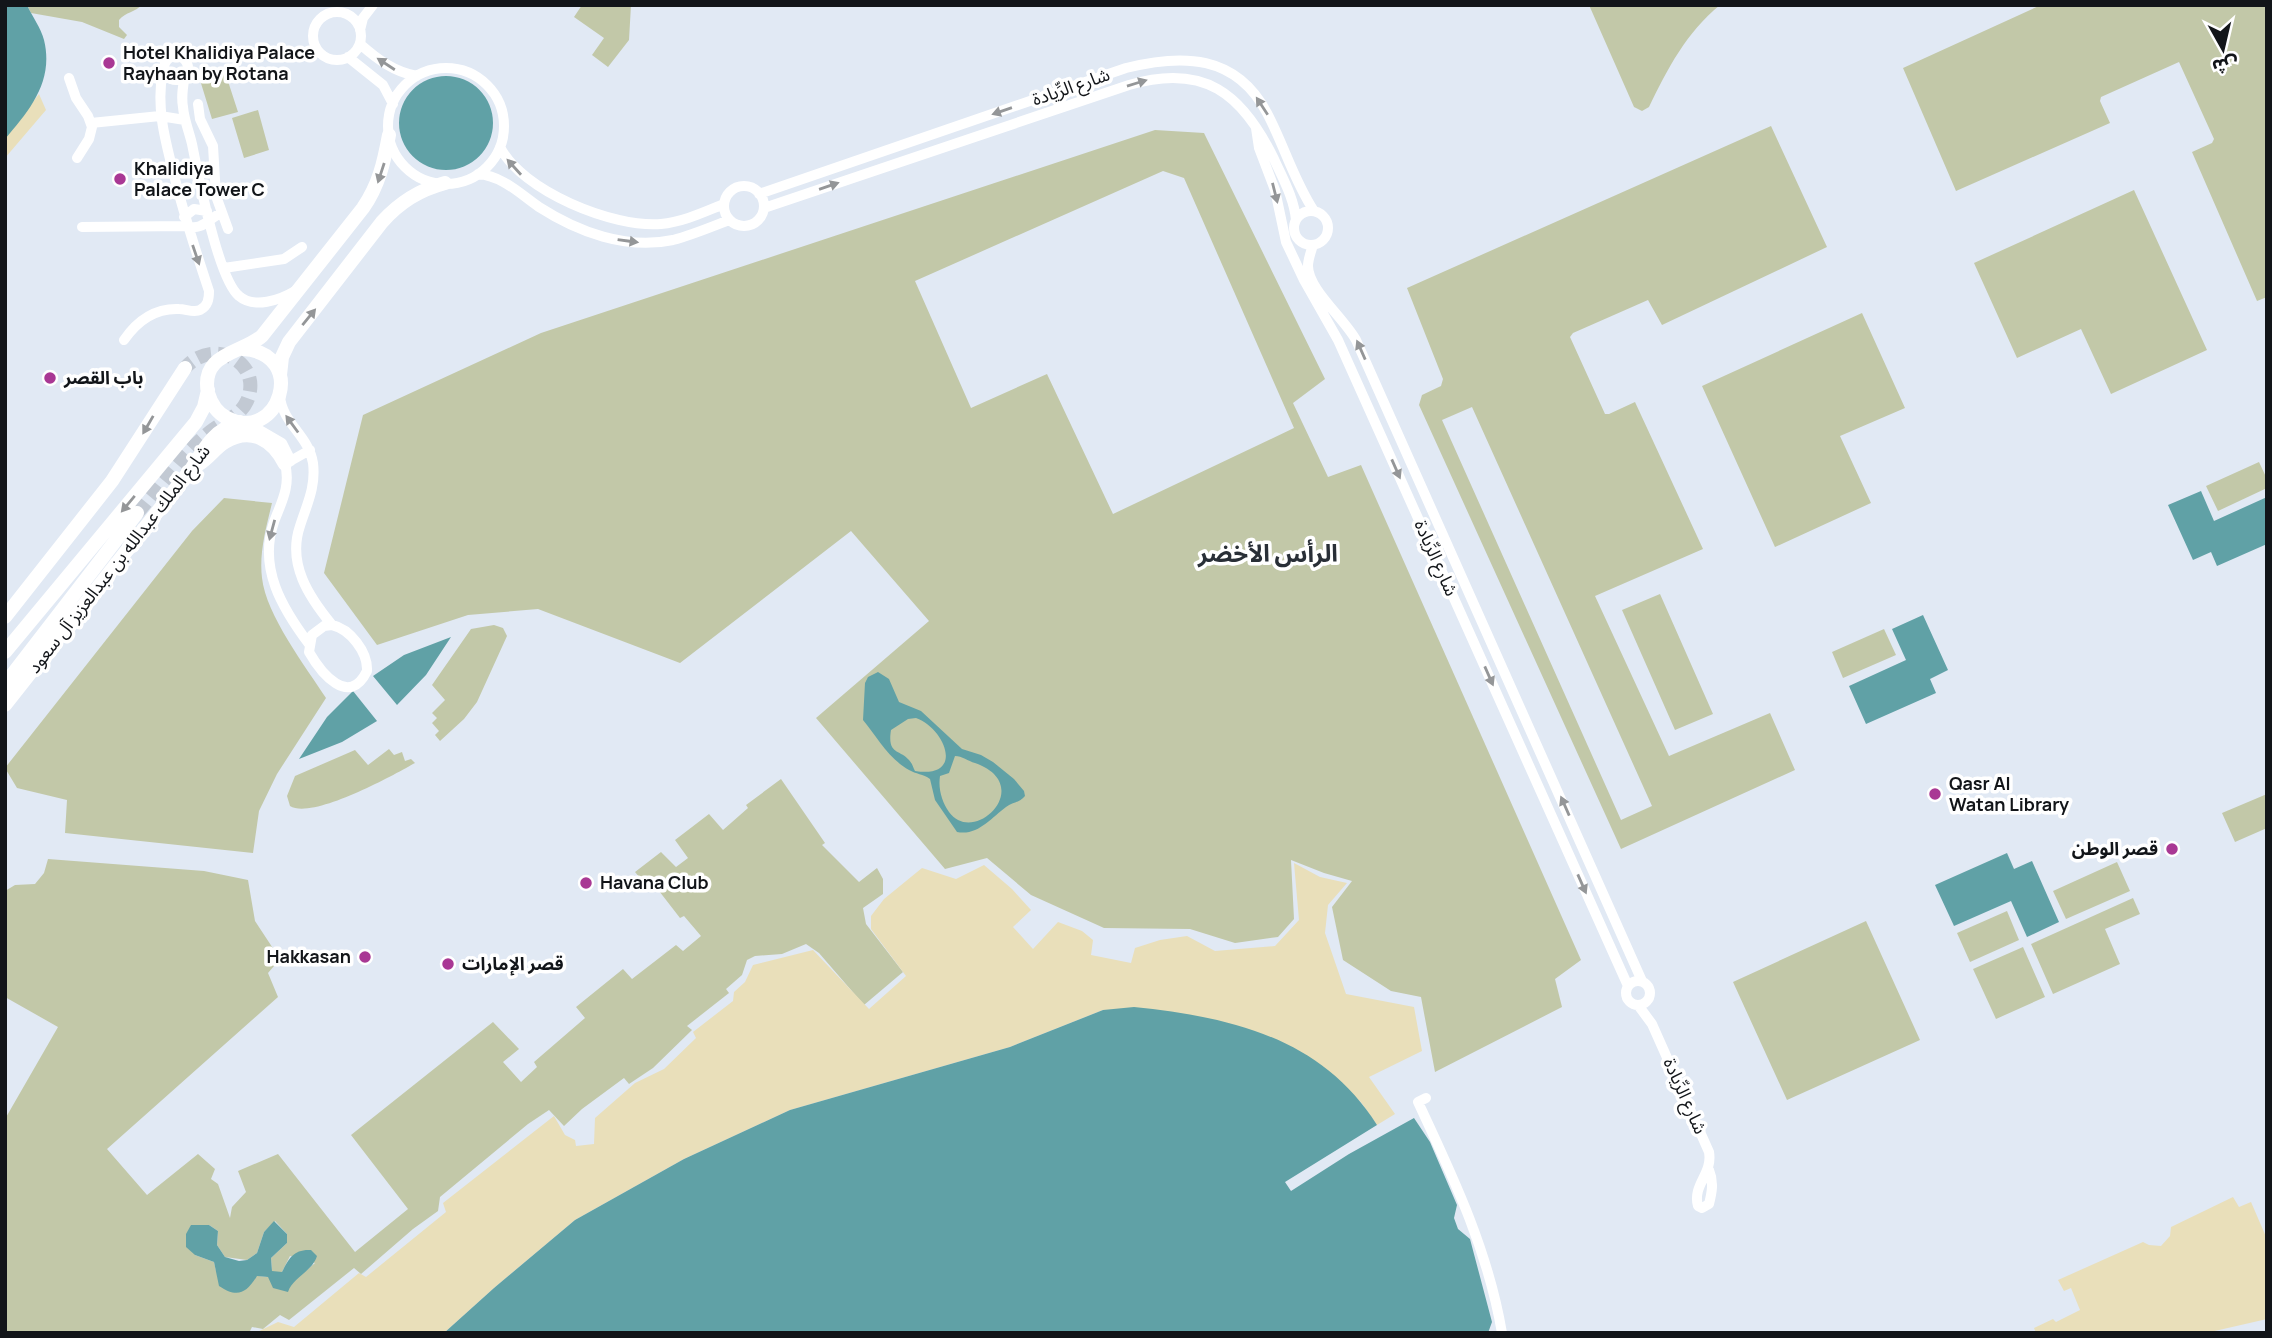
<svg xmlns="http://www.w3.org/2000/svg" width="2272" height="1338" viewBox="0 0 2272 1338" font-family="Manrope,'Noto Sans Arabic',sans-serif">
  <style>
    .green { fill: #c2c8a8; fill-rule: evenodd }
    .sand { fill: #e9dfba }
    .water { fill: #60a1a6; fill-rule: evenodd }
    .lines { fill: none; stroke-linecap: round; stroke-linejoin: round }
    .secondary-tunnel { stroke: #c2c9d3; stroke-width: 14; stroke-dasharray: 14 7; stroke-linecap: butt }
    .street { stroke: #fff; stroke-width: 10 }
    .secondary { stroke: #fff; stroke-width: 14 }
    .oneway { fill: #949698 }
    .poi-dot { fill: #a93894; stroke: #fff; stroke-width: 2.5 }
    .labels { text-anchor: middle; stroke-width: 7; stroke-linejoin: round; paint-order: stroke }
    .poi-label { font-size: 18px; font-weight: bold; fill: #121519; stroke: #fff; text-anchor: start }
    .street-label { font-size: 18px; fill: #121519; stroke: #fff }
    .district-label { font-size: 24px; font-weight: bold; fill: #292f37; stroke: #fff }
  </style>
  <rect width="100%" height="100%" fill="#e1e9f4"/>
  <path class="green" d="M27,5H142C135,12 126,12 119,20V27L127,35L124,39L82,22L31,13Z
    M582,5H631L629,40L608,67L592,55L604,38L574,17Z
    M1589,5H1720C1686,33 1668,68 1649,107L1642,111L1634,107Z
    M2041,5H2267V297L2257,301L2192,152L2212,143L2214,139L2179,62L2101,97L2100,101L2110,123L1956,191L1903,68Z
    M225,72L238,112L212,119L200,80Z
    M258,110L269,150L244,158L232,118Z
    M1771,126L1827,247L1662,325L1648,300L1573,333L1570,337L1605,414H1609L1635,402L1703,549L1595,596L1669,756L1770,713L1795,770L1621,849L1419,405L1422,395L1441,386L1443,379L1407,288ZM1472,407L1652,806L1621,820L1442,420Z
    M1155,130L1204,133L1325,379L1293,403L1328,477L1361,465L1581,960L1555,979L1562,1007L1435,1072L1421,997L1391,991L1343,960L1332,907L1352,881L1324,873L1291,860L1294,919L1278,937L1235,943L1190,929L1104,928L1031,895L987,858L945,869L816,718L929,621L851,531L680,663L538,609L468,615L377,645L324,573L363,415L541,333ZM1163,171L1184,178L1294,428L1113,514L1047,374L971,408L915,281Z
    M2134,190L2207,350L2111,394L2081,329L2017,358L1974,263Z
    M1862,313L1905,408L1840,436L1871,503L1775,547L1702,386Z
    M2259,462L2267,479V488L2218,511L2206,486Z
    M224,498L272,503C266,528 259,553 262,578C266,615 306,667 326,698L277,774L259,811L253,853L65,833L67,800L17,788L5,768L192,531Z
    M1660,594L1713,714L1675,730L1622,610Z
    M494,625L503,628L507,636L477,702L464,719L440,741L435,735L439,731L432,723L437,718L432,713L445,700L432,685L471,629Z
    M1884,629L1896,655L1843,678L1832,652Z
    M389,749L394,755L402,752L405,761L411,759L415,763C392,776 312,820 290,806L287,796L295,776L355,750L368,765Z
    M781,779L825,843L822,845L859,882L877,868L883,879V894L863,908L866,924L903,972L864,1005L819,953L806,944L782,954L755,956L747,960L742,975L726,989L729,993L687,1026L692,1030L653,1068L629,1084L624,1078L582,1109L564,1126L549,1110L528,1124L440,1197L438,1211L413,1229L361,1274L354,1268L289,1320L280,1315L263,1329L252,1327L249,1333H5V1119L58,1027L5,997V891L15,885L35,884L44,873L48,859L204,871L248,880L255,921L280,959L268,973L278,997L107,1149L147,1195L198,1154L215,1169L211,1179L218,1184L230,1218L232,1207L246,1192L238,1171L278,1154L355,1252L408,1209L351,1135L493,1022L519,1049L503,1062L521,1082L537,1067L534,1062L585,1018L576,1007L623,969L632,979L676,945L683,951L701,936L684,916L680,918L656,887L650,890L635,872L661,852L676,867L688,858L675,840L709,814L723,830L748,808L746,805ZM275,1221L287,1234V1243L271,1258L272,1272H282L290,1256L315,1263L291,1283L268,1277L216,1271L214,1262L195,1255L192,1225H209L218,1231L217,1245L225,1257L247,1260L257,1253L264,1232Z
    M2267,794V828L2235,842L2222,813Z
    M2117,862L2130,891L2066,919L2053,891Z
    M2133,898L2140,914L2105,929L2120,964L2053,994L2031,944Z
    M2007,911L2019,940L1970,962L1957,933Z
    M1866,921L1920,1040L1787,1100L1733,982Z
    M2023,947L2045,997L1996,1019L1973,969Z"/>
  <path class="sand" d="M39,94L46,110L5,158V138Z
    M1294,863L1320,877L1347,883L1328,905L1325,933L1346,994L1414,1007L1422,1051L1369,1077L1395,1114L1377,1125L1360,1101L1103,1010L1010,1047L790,1110L684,1159L575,1220L494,1288L444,1333H255L278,1322L294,1327L359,1273L366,1277L446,1212L443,1203L554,1116L565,1135L575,1140L576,1146L594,1144L595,1118L635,1083L664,1069L696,1038L693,1032L733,1001L734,992L745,982L753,965L813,950L869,1009L906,976L871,929V916L884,899L922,868L956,879L984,865L1012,889L1031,910L1013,927L1033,949L1058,922L1082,931L1093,940L1091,955L1131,963L1135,948L1160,940L1187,936L1215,951L1275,946L1299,920Z
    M2233,1197L2239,1207L2251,1202L2267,1239V1319L2206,1333H2036L2034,1328L2053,1319L2056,1322L2080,1310L2071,1288L2064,1291L2058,1280L2143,1242L2149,1245L2161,1246L2170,1236L2171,1227Z"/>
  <path class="water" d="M5,5H27C32,16 41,28 44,40C54,81 30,110 5,139Z
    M399 123a47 47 0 1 1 94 0a47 47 0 1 1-94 0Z
    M2201,491L2214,521L2267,497V544L2217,566L2211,552L2193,560L2168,505Z
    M1923,615L1948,670L1930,679L1936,693L1866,724L1849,686L1906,660L1892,629Z
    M451,637L426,675L397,705L373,676L404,655Z
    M878,672L889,679L899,702L921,711L962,749L981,755L993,762L1014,779L1024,791L1025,796C1019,803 1013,802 1006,807C991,818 978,836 957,832L935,800L930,779C923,774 916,774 909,770C889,759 877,737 863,720L865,683L868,677ZM916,718C946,729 965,779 915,771C913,767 912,763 909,760C900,749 887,755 891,730L908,719ZM955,756C962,756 968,761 975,763C1037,785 974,847 949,812C942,802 938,789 940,776L949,773Z
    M353,691L377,721L342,742L299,759L327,717Z
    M2007,853L2014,869L2032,861L2059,922L2027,937L2011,901L1954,926L1935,885Z
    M1134,1007C1231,1017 1322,1038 1377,1125L1285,1182L1291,1191L1349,1154L1414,1118L1430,1142L1457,1205L1454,1218L1458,1229L1470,1239L1492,1322L1488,1333H444L494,1288L575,1220L684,1159L790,1110L1010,1047L1103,1010Z
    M274,1221L287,1234V1243L271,1258L272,1271L282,1272C289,1258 294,1249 311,1250L317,1256C312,1272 293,1277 288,1292L273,1288L268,1277L257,1276C246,1294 237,1298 219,1286L214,1262L195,1255L186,1247V1234L191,1225H209L218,1231L217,1245L225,1257L239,1261L247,1260L257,1253L264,1232Z"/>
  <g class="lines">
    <path class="secondary-tunnel" d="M137,513C160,487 187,448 214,429C226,420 240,416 247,401C264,362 213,336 185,368"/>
    <path class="street" d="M313 36a24 24 0 1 1 48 0a24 24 0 1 1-48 0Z
      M360,30L363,18L373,5
      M360,44C377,59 394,72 417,76
      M164 68a12 12 0 1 1 24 0a12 12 0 1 1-24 0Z
      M348,57L383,85L393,104
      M388 126a58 58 0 1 1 116 0a58 58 0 1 1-116 0Z
      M185,75C183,86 181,96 183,107C184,120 189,131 192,144C198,174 218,279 239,296C254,309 280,300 295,291
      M69,78L76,98L88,116L92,127L89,139L77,158
      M198,104L200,119L213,146L216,196L228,229
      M91,123L160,116L185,120
      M1256,128L1259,148L1275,190L1286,242L1304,280L1338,340L1628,986
      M500,147C522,191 613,228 661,224C683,222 704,212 724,204
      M478,174C503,176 520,194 539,207C578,232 626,250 673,240C692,235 711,227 729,220
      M724 206a20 20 0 1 1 40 0a20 20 0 1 1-40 0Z
      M759,194L1126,68C1182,54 1236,54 1267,113C1284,145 1294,181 1314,211
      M764,208L1129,85C1204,63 1242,93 1274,159C1283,179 1294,198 1296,220
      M1294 228a17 17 0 1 1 34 0a17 17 0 1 1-34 0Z
      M184,217L194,209L207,211
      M82,227L187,226C202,231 208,219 221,213
      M1313,245C1311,252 1308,259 1308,266C1308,289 1344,318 1356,340L1642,981
      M224,268L284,259L302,247
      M124,340C137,321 154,308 179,309C186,309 194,313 200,310C208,306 209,299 209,291C196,252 183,212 173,171C164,136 156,105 163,69
      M280,396C282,423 309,436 313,463C316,487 307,504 300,526C287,564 309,597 332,625
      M246,422L282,443L291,461
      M332,625C350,629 368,652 367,671C349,708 321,673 309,652L312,635L324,626Z
      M309,644C282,608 258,568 274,522C281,503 291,486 285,464L310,450
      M1626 993a12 12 0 1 1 24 0a12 12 0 1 1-24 0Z
      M1638,1005L1652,1024L1709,1152C1713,1174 1692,1185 1698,1206L1702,1208L1709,1204C1712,1192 1714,1182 1709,1170
      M1426,1098L1418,1102C1453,1177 1488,1250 1502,1333"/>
    <path class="secondary" d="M243,349C309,353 279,445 227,418C217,413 211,403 208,393C200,353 241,354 262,336L363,208C379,185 384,162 389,135
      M280,375L282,357L289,342L382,222C400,202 419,190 445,183
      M199,464C209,458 215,448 225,442C251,426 273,440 285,464
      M5,617L112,481L185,368
      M5,652L196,422L204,407L208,390
      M5,684L137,513
      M5,705L192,468C205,447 215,429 240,422"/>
  </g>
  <defs><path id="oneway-solid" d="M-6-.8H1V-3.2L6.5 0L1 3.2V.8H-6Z" transform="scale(1.75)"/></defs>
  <g class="oneway">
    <use href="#oneway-solid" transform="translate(386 64) rotate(-147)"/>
    <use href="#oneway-solid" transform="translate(1137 83) rotate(-17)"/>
    <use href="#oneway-solid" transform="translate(1262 106) rotate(-123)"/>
    <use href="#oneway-solid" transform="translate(1002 111) rotate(161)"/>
    <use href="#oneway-solid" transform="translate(514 167) rotate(-132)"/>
    <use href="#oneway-solid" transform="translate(381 173) rotate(108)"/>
    <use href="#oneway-solid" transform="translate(829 186) rotate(-19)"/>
    <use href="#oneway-solid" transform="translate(1275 193) rotate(76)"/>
    <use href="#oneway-solid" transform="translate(628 241) rotate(8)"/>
    <use href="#oneway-solid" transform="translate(196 255) rotate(71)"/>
    <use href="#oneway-solid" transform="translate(309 317) rotate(-51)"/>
    <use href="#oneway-solid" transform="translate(1361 350) rotate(-114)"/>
    <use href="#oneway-solid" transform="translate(292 424) rotate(-126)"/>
    <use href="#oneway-solid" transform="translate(148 425) rotate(120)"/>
    <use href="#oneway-solid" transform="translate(1396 469) rotate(66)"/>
    <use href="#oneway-solid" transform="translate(128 504) rotate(130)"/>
    <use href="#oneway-solid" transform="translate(272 530) rotate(105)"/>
    <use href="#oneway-solid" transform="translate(1489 676) rotate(66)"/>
    <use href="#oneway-solid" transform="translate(1565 806) rotate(-114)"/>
    <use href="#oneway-solid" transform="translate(1582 884) rotate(66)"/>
  </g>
  <g class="poi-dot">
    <circle cx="109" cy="63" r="7"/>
    <circle cx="120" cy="179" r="7"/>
    <circle cx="50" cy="378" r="7"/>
    <circle cx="1935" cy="794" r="7"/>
    <circle cx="2172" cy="849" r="7"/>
    <circle cx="586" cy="883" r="7"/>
    <circle cx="365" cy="957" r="7"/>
    <circle cx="448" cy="964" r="7"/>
  </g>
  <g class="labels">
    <g class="poi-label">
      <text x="123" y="59">Hotel Khalidiya Palace<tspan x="123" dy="21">Rayhaan by Rotana</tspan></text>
      <text x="134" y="175">Khalidiya<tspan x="134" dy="21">Palace Tower C</tspan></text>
      <text x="64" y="384">باب القصر</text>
      <text x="1949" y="790">Qasr Al<tspan x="1949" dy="21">Watan Library</tspan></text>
      <text x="2158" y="855" text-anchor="end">قصر الوطن</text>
      <text x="600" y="889">Havana Club</text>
      <text x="351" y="963" text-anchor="end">Hakkasan</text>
      <text x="462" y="970">قصر الإمارات</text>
    </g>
    <g class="street-label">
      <text transform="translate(1071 87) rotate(-19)" y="6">شارع الرِّيادة</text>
      <text transform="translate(1436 558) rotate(66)" y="6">شارع الرِّيادة</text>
      <text transform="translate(119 559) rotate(-52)" y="6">شارع الملك عبدالله بن عبدالعزيز آل سعود</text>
      <text transform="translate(1685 1096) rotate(66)" y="6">شارع الرِّيادة</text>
    </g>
    <g class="district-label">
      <text x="1268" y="562">الرأس الأخضر</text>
    </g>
  </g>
  <rect width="2272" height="1338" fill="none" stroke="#121519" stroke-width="14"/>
  <g transform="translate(2223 49) rotate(172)" stroke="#ffffff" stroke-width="5" paint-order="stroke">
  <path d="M0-5L12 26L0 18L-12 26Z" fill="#121519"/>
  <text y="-10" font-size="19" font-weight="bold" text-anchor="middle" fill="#121519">ش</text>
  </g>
</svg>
